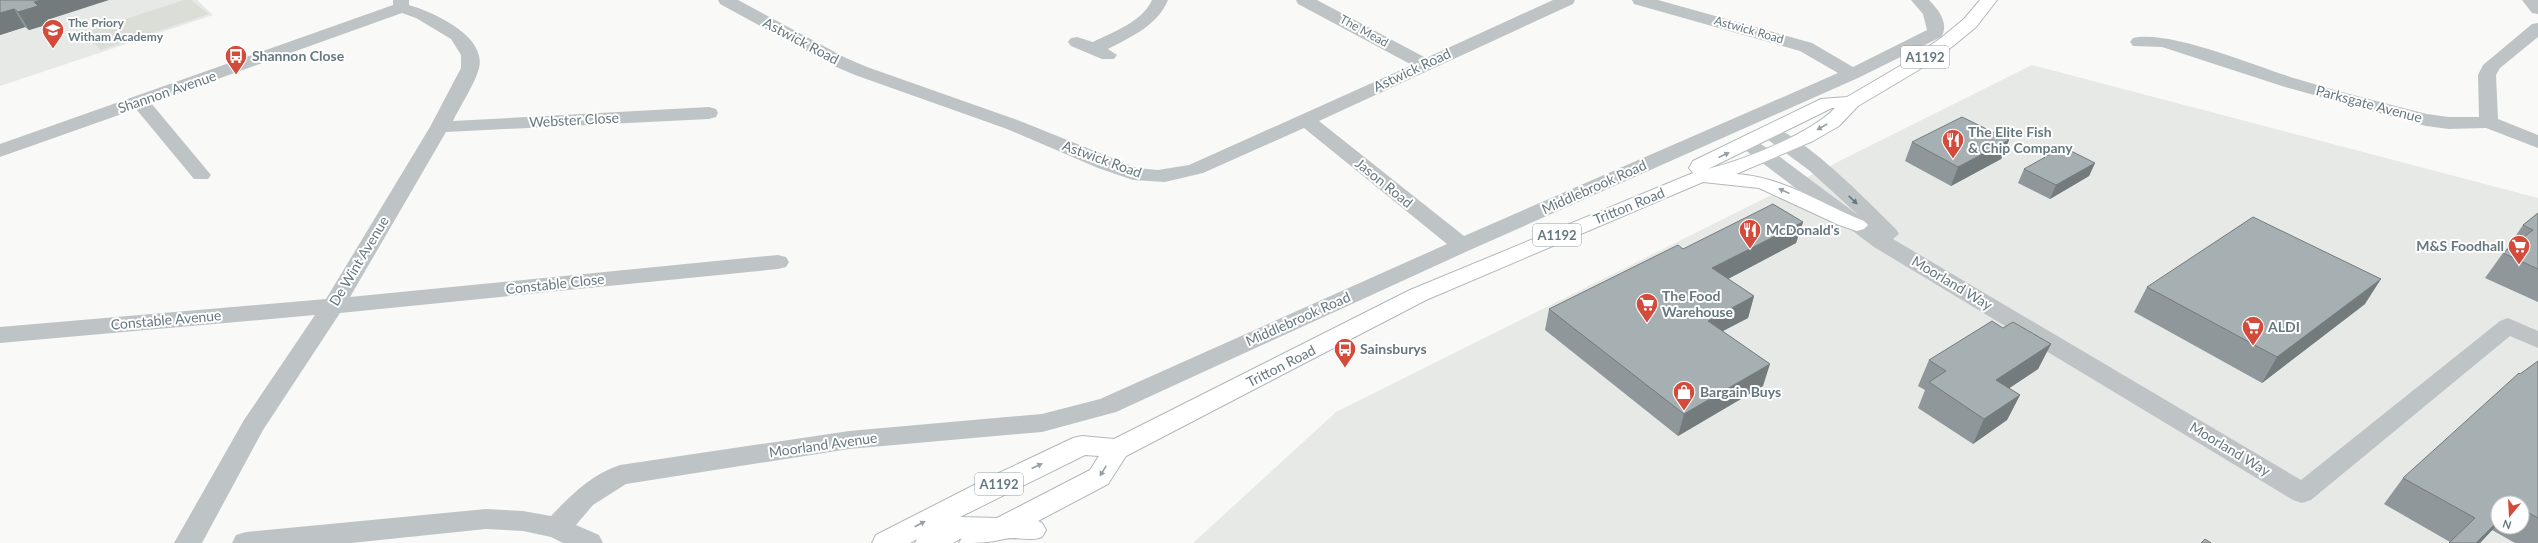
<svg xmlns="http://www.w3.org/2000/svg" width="2538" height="543" viewBox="0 0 2538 543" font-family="Lato,sans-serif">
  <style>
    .built { fill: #e7e9e7; fill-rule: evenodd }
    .green { fill: #daded7 }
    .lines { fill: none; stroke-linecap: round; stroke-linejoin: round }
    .major-casing { stroke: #b2b8bb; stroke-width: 2 }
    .minor { fill: #bec4c6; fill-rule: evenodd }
    .major { fill: #fff; fill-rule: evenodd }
    .wall { fill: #8f979a; fill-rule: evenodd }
    .shaded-wall { fill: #747b7d }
    .building { fill: #a6b0b3; stroke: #747b7d }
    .oneway { fill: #94a0a5 }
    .oneway2 { fill: #66787f }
    .labels { text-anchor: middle; stroke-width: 4; stroke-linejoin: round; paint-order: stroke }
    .far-poi-label { font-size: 12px; font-weight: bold; fill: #66787f; stroke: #fff; text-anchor: start }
    .far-street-label { font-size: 12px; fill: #66787f; stroke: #fff }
    .shield { fill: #fff; stroke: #94a0a5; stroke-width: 1 }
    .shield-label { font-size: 13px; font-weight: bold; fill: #66787f }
    .street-label { font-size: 14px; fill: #66787f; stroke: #fff }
    .poi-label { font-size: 14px; font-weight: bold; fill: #66787f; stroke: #fff; text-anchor: start }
  </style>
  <rect width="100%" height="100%" fill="#f9f9f7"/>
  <path class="built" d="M0,0H197L213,15L0,86Z
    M2032,65L2538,198V543H1193L1336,412ZM2498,503H2522V527H2498Z"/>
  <path class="green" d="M184,0H191L209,14L101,50L83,33Z"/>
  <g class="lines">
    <g class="major-casing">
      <path id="major" d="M1980,0H1997L1976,27L1953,46L1917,71L1858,106L1839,126L1813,141L1736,174C1784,177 1821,204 1864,221L1868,225L1864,229L1857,231L1839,225L1759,188L1703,182L1426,300L1126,456L1108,484L1038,521L1042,523L1046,530L1042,537C1029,542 1016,536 1004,539C989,543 975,543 959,543L962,538L953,543H915L917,539L910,543H872L876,535L982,481L1073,438L1082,436L1114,439L1410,290L1693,173L1689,168L1693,161L1821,99L1847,97L1905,63L1941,38L1964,19ZM1832,108H1835C1810,134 1744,160 1708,169ZM1085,455L1099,456L1090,470L997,518L960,517Z"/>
    </g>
    <path class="minor" d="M393,0H409V5C433,12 487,36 479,68C475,84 460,106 453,121L709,107L716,109L718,113L716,117L709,119L446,132L350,297L778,255L786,257L789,262L786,267L778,269L340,313L263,430L202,543H174L244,420L315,315L0,343V327L326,299L430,127L461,68V55L451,39L416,18L402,13L151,103L211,175L208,179H194L136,109L0,157V144L393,5Z
      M718,0H738L846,58L867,67L1020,121L1137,168L1158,170L1189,165L1412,65L1298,4L1296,0H1317L1426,58L1553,0H1575L1573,4L1319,121L1464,236L1838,73L1800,51L1634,4L1632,0H1658L1812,43L1853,67L1927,30L1923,14L1911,0H1929C1938,9 1950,24 1941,37L1858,78L1470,250L1116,412L1042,432L849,449L626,484L593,505L576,525L599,535L603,543H563L551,537L523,531L486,529L351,543H232L236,535L246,532L486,509L523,511L551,516C571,495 592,474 620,465L849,431L1042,414L1100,399L1447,244L1304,128L1203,173L1165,182L1133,180L1098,168L1007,129L855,75L834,66L720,4Z
      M1152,0H1168C1158,25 1131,37 1108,49L1117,55L1114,59H1102L1071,46L1068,42L1071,38L1077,37L1093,42C1113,32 1142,22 1152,0Z
      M2522,0H2538V14L2532,13Z
      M2538,23V37L2500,68L2496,75L2498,119L2538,135V148L2486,128L2449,129L2426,126L2285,87L2162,47L2133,46L2130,42L2133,38C2169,29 2258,67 2297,79C2340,92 2384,103 2427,114L2449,117H2479L2478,75L2483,65L2532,24Z
      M1770,126C1803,135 1870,203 1896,229L1899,234L1893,239L2301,480L2500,321L2508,318L2538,331V348L2510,336L2311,500L2302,503L2293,500L1874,247L1737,144L1740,140H1754L1772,151L1858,215L1810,171L1763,136L1760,132L1763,128Z"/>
    <use href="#major" class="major"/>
  </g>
  <path class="wall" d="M0,0L47,20L49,24L29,30L25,27L0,35Z
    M2009,140L2001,159L1951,186L1905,161L1912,142Z
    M2095,163L2089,176L2050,199L2018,183L2024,169Z
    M2538,213V302L2485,278L2503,253L2506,250L2523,225Z
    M1803,222L1796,243L1728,279L1754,296L1748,318L1722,331L1763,386L1678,436L1545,330L1549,309L1683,249Z
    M2147,287L2365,304L2262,383L2134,312Z
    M2003,328L2051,344L2038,369L2009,388L2020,395L2007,420L1973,444L1918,408L1925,390L1918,386L1929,360Z
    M2538,361V543H2515L2492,530L2480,543H2449L2450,542L2384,504L2403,478L2520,374ZM2498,503H2522V527H2498Z"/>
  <path class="shaded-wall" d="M42,0H109L47,20L49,24L29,30L18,12L34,2Z
    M14,9L25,27L0,35V13Z
    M2009,140L2001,159L1951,186L1958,167Z
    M2095,163L2089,176L2050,199L2056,185Z
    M1803,222L1796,243L1707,290L1712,268Z
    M2381,279L2365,304L2262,383L2277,357Z
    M1754,296L1748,318L1702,342L1708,321Z
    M2051,344L2038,369L1984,405L1996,380Z
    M1770,364L1763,386L1678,436L1684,414Z
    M2020,395L2007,420L1973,444L1984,419Z
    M2498,521V524L2480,543H2476Z"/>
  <path class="building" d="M0,0H42L34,2L38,6L18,12L14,9L0,13Z
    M1962,117L2009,140L1958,167L1912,142Z
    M2063,147L2095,163L2056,185L2024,169Z
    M1773,204L1803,222L1712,268L1754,296L1708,321L1770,364L1684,414L1549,309L1678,245L1683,249Z
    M2538,213V269L2503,253L2533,230L2523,225Z
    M2253,217L2381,279L2277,357L2147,287Z
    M1992,321L2003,328L2013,322L2051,344L1996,380L2020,395L1984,419L1929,382L1946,371L1929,360Z
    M2538,361V518L2522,509V503H2498V521L2476,543H2449L2475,518L2403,478L2519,373L2520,374Z
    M2205,539L2211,543H2201Z"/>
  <defs><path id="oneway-solid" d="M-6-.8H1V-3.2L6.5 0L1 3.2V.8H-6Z"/></defs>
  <g class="oneway">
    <use href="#oneway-solid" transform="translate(1822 127) rotate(150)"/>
    <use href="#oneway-solid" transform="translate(1724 155) rotate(-25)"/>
    <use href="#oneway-solid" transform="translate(1784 191) rotate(-155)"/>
    <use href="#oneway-solid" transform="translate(1037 466) rotate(-25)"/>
    <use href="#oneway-solid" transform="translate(1103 471) rotate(122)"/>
    <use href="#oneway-solid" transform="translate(920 524) rotate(-28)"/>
  </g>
  <use class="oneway2" href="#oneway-solid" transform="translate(1853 200) rotate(43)"/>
  <defs>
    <g id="school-pin" transform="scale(1.15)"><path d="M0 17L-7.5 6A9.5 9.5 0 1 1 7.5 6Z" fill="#d44b3c" stroke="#fff"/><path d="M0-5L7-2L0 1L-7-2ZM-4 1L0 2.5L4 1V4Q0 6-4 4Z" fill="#fff"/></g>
    <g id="bus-pin" transform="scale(1.15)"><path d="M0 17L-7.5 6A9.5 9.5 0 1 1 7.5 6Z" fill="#d44b3c" stroke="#fff"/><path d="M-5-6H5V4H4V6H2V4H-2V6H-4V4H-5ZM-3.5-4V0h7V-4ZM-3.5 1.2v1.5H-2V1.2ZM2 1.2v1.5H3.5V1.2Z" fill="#fff"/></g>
    <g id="restaurant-pin" transform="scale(1.15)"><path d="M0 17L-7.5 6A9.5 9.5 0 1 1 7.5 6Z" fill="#d44b3c" stroke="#fff"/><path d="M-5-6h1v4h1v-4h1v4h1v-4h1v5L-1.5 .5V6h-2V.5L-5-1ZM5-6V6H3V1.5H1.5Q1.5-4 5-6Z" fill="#fff"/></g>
    <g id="supermarket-pin" transform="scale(1.15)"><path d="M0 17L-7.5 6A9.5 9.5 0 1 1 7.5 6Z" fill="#d44b3c" stroke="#fff"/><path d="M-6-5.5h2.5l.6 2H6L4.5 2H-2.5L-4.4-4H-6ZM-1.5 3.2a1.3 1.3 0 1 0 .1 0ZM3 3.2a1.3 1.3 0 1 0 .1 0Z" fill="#fff"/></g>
    <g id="shop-pin" transform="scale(1.15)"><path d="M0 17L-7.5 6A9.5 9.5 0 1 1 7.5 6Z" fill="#d44b3c" stroke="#fff"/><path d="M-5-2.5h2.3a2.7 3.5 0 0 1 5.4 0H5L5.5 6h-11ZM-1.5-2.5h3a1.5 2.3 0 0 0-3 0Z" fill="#fff"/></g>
  </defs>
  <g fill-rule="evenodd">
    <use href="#school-pin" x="53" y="30"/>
    <use href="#bus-pin" x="236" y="56"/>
    <use href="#restaurant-pin" x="1953" y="140"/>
    <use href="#restaurant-pin" x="1750" y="230"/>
    <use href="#supermarket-pin" x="2519" y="246"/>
    <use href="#supermarket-pin" x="1647" y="304"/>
    <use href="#supermarket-pin" x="2253" y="327"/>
    <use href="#bus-pin" x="1345" y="349"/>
    <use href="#shop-pin" x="1684" y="392"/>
  </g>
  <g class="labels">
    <g class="far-poi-label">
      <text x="68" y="27">The Priory<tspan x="68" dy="14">Witham Academy</tspan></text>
    </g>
    <g class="far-street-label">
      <text transform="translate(1749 30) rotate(16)" y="4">Astwick Road</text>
      <text transform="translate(1364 31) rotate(29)" y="4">The Mead</text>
    </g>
    <g class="shield">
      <rect x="1901" y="46" width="48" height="22" rx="3"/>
      <rect x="1533" y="224" width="48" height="22" rx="3"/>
      <rect x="975" y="473" width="48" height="22" rx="3"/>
    </g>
    <g class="shield-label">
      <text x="1925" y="62">A1192</text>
      <text x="1557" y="240">A1192</text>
      <text x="999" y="489">A1192</text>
    </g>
    <g class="street-label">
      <text transform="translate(801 41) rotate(28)" y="5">Astwick Road</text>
      <text transform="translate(1412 70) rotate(-25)" y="5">Astwick Road</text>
      <text transform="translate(167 92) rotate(-19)" y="5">Shannon Avenue</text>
      <text transform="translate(2369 104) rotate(15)" y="5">Parksgate Avenue</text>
      <text transform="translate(574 120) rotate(-3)" y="5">Webster Close</text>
      <text transform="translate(1102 159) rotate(20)" y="5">Astwick Road</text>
      <text transform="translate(1384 183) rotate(39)" y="5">Jason Road</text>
      <text transform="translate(1594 187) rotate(-24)" y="5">Middlebrook Road</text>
      <text transform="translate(1629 206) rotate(-22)" y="5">Tritton Road</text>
      <text transform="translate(359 261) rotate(-59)" y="5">De Wint Avenue</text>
      <text transform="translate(1952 283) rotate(31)" y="5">Moorland Way</text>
      <text transform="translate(555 284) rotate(-6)" y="5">Constable Close</text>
      <text transform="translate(1298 319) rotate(-24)" y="5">Middlebrook Road</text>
      <text transform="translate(166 320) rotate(-5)" y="5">Constable Avenue</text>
      <text transform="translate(1281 366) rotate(-27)" y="5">Tritton Road</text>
      <text transform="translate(823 445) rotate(-8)" y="5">Moorland Avenue</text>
      <text transform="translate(2230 449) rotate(31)" y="5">Moorland Way</text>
    </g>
    <g class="poi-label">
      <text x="252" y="61">Shannon Close</text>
      <text x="1968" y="137">The Elite Fish<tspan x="1968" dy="16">&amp; Chip Company</tspan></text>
      <text x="1766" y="235">McDonald's</text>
      <text x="2504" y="251" text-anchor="end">M&amp;S Foodhall</text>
      <text x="1662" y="301">The Food<tspan x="1662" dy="16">Warehouse</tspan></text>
      <text x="2268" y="332">ALDI</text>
      <text x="1360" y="354">Sainsburys</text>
      <text x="1700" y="397">Bargain Buys</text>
    </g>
  </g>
  <g transform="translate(2510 515) rotate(198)"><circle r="19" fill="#ffffff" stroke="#c2c9cc"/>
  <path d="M0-3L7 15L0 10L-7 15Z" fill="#d44b3c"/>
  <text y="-6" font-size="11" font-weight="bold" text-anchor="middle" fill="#66787f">N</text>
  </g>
</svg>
